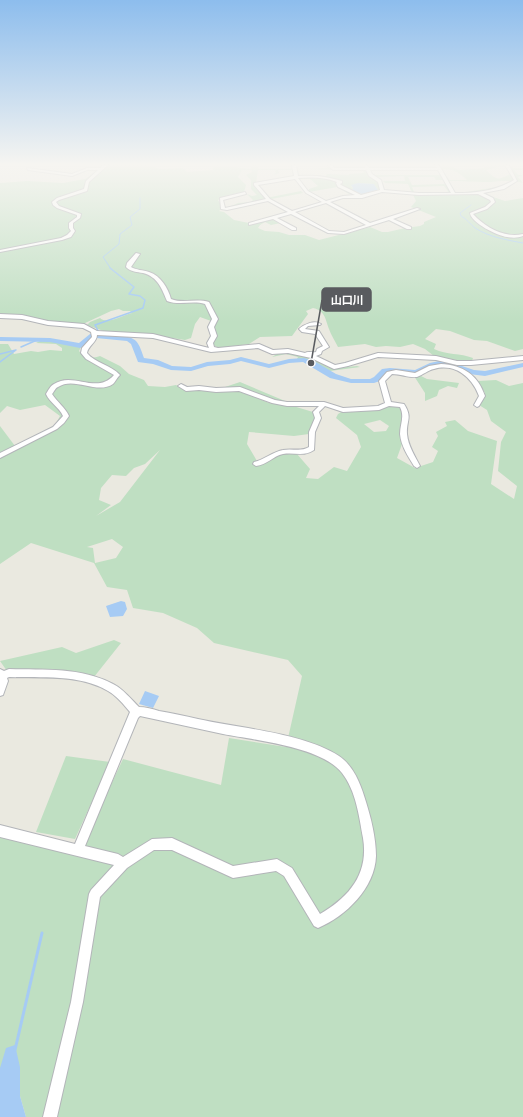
<svg xmlns="http://www.w3.org/2000/svg" width="523" height="1117" viewBox="0 0 523 1117" font-family="Barlow,'Noto Sans JP',sans-serif">
  <style>
    .green { fill: #bfdfc2; fill-rule: evenodd }
    .water { fill: #a6cbf4 }
    .lines { fill: none; stroke-linecap: round; stroke-linejoin: round }
    .stream-far2 { stroke: #a6cbf4; stroke-width: 1 }
    .stream-far1 { stroke: #a6cbf4; stroke-width: 1.5 }
    .stream { stroke: #a6cbf4; stroke-width: 3 }
    .river { fill: #a6cbf4; fill-rule: evenodd }
    .minor-casing { stroke: #b3b5b9; stroke-width: 2 }
    .minor { fill: #fff; fill-rule: evenodd }
    .leader { fill: none; stroke: #595b5f; stroke-width: 1.5 }
    .callout-dot { fill: #595b5f; stroke: #fff; stroke-width: 1.5 }
    .callout { fill: #595b5f; stroke: #595b5f; stroke-width: 1.5 }
    .callout-label { font-size: 11px; text-anchor: middle; font-weight: bold; fill: #fff }
  </style>
  <rect width="100%" height="100%" fill="#eae9e0"/>
  <path class="green" d="M108,165H148L159,169L183,168L187,172L213,170L214,165L251,169V165H258V169H291V165H292L293,170H278L279,173L273,175L276,173L275,170H258L256,183L254,185L266,198L301,191L303,193L229,207L238,203L251,202L253,200L247,194L252,196L257,195L251,189V180L246,175L252,172L251,170H242L238,177L246,185L244,192C235,196 225,196 218,200L223,208L219,211L224,212L234,220L249,223L251,225L273,218L281,223L271,225L265,222L260,225L258,228L265,231L279,232L289,235H305L319,240L370,227L382,232H388L405,228L420,226L424,224V222L436,217L411,207L416,201L408,184L385,183L383,181H405L404,176L376,177L373,175H440L437,170H372L370,168H436L435,165H449L459,170L485,168L482,165H511L513,168H523V170H514L518,175H523L518,177L523,183C513,180 500,181 489,182C474,182 463,181 449,181L455,192L461,193L503,186L505,188L484,194L505,201L523,198V349L515,351L487,341L474,340L450,331L436,329L425,339L436,344L434,349C447,355 460,353 473,358L472,361H462L434,356L425,349L413,344L400,347L386,346L376,347L365,344L338,347C335,341 331,335 329,329C325,318 325,311 313,308L306,311L308,314L292,336L260,337L249,344L219,348L213,345L216,336L212,326L219,318L216,317L211,321L200,317L195,324L191,338L185,340L140,333H109L87,325L90,322L100,318C108,325 123,315 132,313L130,311H123L119,309L111,311L83,324L50,322L0,314V183L27,181L63,183L85,179L96,172L102,171ZM497,167H505L510,174C497,181 497,180 486,170ZM441,169C453,169 459,172 467,180H449ZM408,177H434L436,180H443L445,184L412,185ZM444,186L448,191L447,193L414,192L412,187Z
    M327,165H335L337,168L366,170L368,176L378,181L380,189L378,190L374,184L359,183L351,186L353,188L352,190L361,194H349L337,187L309,192V189L318,186L310,179H299L298,177L326,176L327,174L349,175V174L364,173L363,170L310,169L327,168Z
    M40,341H49L81,347L79,351C84,358 91,359 100,356L120,366L129,374L144,380L148,386L165,387L176,385L187,391L196,389H236L269,403L293,406L313,412L316,418L309,434L294,436L249,432L247,444L257,461L281,454H297L310,469L306,478L318,479L334,467L347,471L361,447L357,435L336,418L338,414L343,411L381,409L388,406H401L405,414L402,426V444L397,458L415,468L433,462L438,451L432,447L438,436L436,432L447,426L445,422L455,420L468,431L497,441L491,484L514,499L517,486L498,471L501,442L506,432L491,421L487,410L479,405L485,393L478,381L496,380L509,386L523,383V1117H26L20,1096V1067L0,1068V835L82,846L123,759L221,785L229,738L286,747L302,676L288,660L214,643L197,628L163,613L133,608L127,590L107,587L94,563L31,543L0,564V426L15,446L55,425L60,416L45,405L20,410L7,406L0,413V344H8L14,354L31,351L38,352L50,350L62,351V348L56,344L36,343ZM380,420L389,426L386,431L374,432L364,424ZM160,450L120,502L96,516L111,505L99,500L101,488L112,475L126,476L134,468L145,464ZM112,539L123,547L116,558L95,563L93,548L87,547Z
    M288,352L313,359L329,367L337,368L357,366L360,367L330,371L311,361L297,359L298,357L286,354L272,357L277,354Z
    M414,376H421L427,379L459,383L457,388L448,386L439,390L437,396L425,401V393Z
    M240,382L285,401V403L264,398L237,387L219,389Z
    M114,640L121,643L94,677L75,672L7,671L0,661L62,647L76,653Z
    M66,756L110,762L75,839L36,832Z"/>
  <path class="water" d="M358,183L374,184L378,190L362,194L352,190L353,188L351,185Z
    M121,601L125,602L127,609L123,616L110,617L106,606Z
    M145,691L159,696L153,708L139,704Z
    M15,1045L20,1067V1096L26,1117H0V1068L6,1048Z"/>
  <g class="lines">
    <path class="stream-far2" d="M471,205L460,213L461,216C467,219 470,224 475,228C489,237 507,240 523,243
      M111,269L103,257L119,244L120,234L132,225L130,217L140,209V198"/>
    <path class="stream-far1" d="M101,336L95,325L143,308L145,300L140,296L129,294L134,287L110,268
      M21,347L37,340
      M0,354L16,350L0,362"/>
    <path class="stream" d="M15,1050L42,933"/>
    <path class="river" d="M90,334C99,333 130,334 136,341C140,345 142,353 144,358L158,360L172,366L191,367L207,362L230,360L241,357L269,364L289,359L304,358L314,361L336,374L351,379H370L374,377L382,369L390,368L415,370L430,363L439,361L453,363L474,370L485,371L523,363V367L485,376L469,374L443,365L437,366L414,375L390,372L380,381L374,383H351L330,378L303,362L289,363L269,368L241,361L230,364L208,366L191,371L171,370L153,364L138,362L131,344L127,341L96,338L80,348L50,342L0,341V337L50,338L79,343Z"/>
    <g class="minor-casing">
      <path id="minor" d="M103,165H108L89,182L87,191L59,200L56,202L59,206L81,214L80,218L73,223V228L75,231L71,237L62,240L0,252V250L61,238L67,235L71,231L69,228V223L77,217V215L57,208L53,205L52,202L57,198L84,189L86,181L98,170H87L72,176L28,170L27,168L72,174L87,168H101Z
        M292,165H296L298,176C316,175 325,176 342,181V183L340,184L341,185L361,195L380,190L378,182L369,176L366,170H333L328,165H332L334,168H365V165H367L369,168H437L435,165H439L455,193C477,193 495,191 514,180L505,165H509L517,181L504,189L483,193L493,198L495,202L487,209L473,214C486,228 504,238 523,234V236C518,238 513,238 507,237C498,236 471,223 470,213L485,207L491,202L490,200L478,194L419,195L382,192L362,198H343L330,202L370,223L417,208L420,209L393,219L411,227V229H407L389,220L344,234L328,233L291,214L277,218L296,228V230H292L273,219L249,225V223L288,212L268,201L227,210L221,209L220,198L245,192L246,194L223,200L225,208L266,199L254,185V183L294,176ZM370,170H438L451,193H419L384,190L381,180L372,174ZM298,178C312,177 324,177 337,182L336,183L338,187L355,195L343,196L326,201L308,191ZM295,179L306,193L322,202L292,211L270,199L258,185ZM326,203L366,225L344,232L329,231L295,212Z
        M136,253L140,254L131,267C136,270 143,270 149,272C161,276 168,288 171,299C183,304 196,298 209,302L218,319L214,327L217,336L213,343L214,347L218,348L259,344L273,350L288,349L305,353C308,351 313,353 316,352L317,349L323,346L315,334L302,332L299,329C305,324 314,320 321,324L320,325L308,326L305,329L319,331L329,347L322,351L321,354L316,356L335,365L345,363L378,353L436,356L457,361H471L523,356V360L471,365H457L436,360L378,357L348,366L334,369L311,358L288,353L272,354L258,348L211,352L153,338L97,335C97,342 88,346 87,353C95,363 111,365 120,375L119,376C117,378 115,382 113,384C97,395 74,376 58,387C55,388 54,392 52,394C57,402 65,407 69,416L64,423L57,429L0,458V453L53,427L63,416C59,407 50,403 46,394C48,391 50,386 54,384C73,371 97,395 114,375L86,359L81,353L82,348L92,337L91,332L83,328L48,325L22,319L0,318V314L22,315L48,321L84,324L97,331L153,334L209,348L207,343L211,336L208,327L212,319L205,304C192,300 180,306 167,301C162,289 158,277 143,273C137,272 131,272 126,267L127,263Z
        M441,364C463,365 478,375 485,396L479,406L477,407L474,405L479,396C472,377 455,363 434,369C428,370 423,375 417,377C409,378 401,374 392,374L385,381L391,402L404,404C413,418 406,420 407,434C408,446 415,456 420,466L417,468L414,466C408,456 401,446 400,434C400,424 405,417 400,407L389,406L379,410L343,412L325,406L319,412L321,418L315,432L314,450C304,457 294,452 283,454C273,456 267,465 256,466L253,464L254,462C264,460 272,452 283,450C292,448 301,452 309,447V432L315,418L313,412L319,406H287L272,403L239,391L216,392L199,390L186,391L178,386L181,384L187,387L199,386L216,388L240,387L275,400L287,402H324L343,408L378,406L385,403L379,381L387,372L396,370L415,373L429,366Z
        M0,669L4,671L9,669C44,670 82,667 113,684C123,689 131,699 139,707C145,707 153,709 159,711C172,713 185,716 198,719C239,728 303,733 339,756C354,766 361,785 366,802C371,818 376,838 376,856C375,888 346,916 318,928L314,926L284,876L276,871L233,878L172,850H154L127,868L100,897L83,1002L57,1117H43L71,1002L89,894L91,890L114,865L0,837V825L75,844L130,712C124,705 117,696 108,691C80,674 41,678 9,677L7,678L8,681L3,695L0,696ZM140,716C168,722 195,728 223,734C254,740 322,747 342,773C356,791 359,816 363,838C369,874 349,897 320,914L292,868L277,859L233,866L172,838L152,839L123,857L118,854L85,846L138,718Z"/>
    </g>
    <use href="#minor" class="minor"/>
  </g>
  <linearGradient id="sky" x2="0" y2="1"><stop stop-color="#8dbded"/><stop offset="0.51" stop-color="#f6f5f1"/><stop offset="1" stop-color="#f6f5f1" stop-opacity="0"/></linearGradient>
  <rect width="523" height="322" fill="url(#sky)"/>
  <path class="leader" d="M311 363L322 300"/>
  <circle class="callout-dot" cx="311" cy="363" r="4"/>
  <rect class="callout" x="322" y="288" width="49" height="23" rx="4"/>
  <g class="callout-label">
    <text x="347" y="304">山口川</text>
  </g>
</svg>
